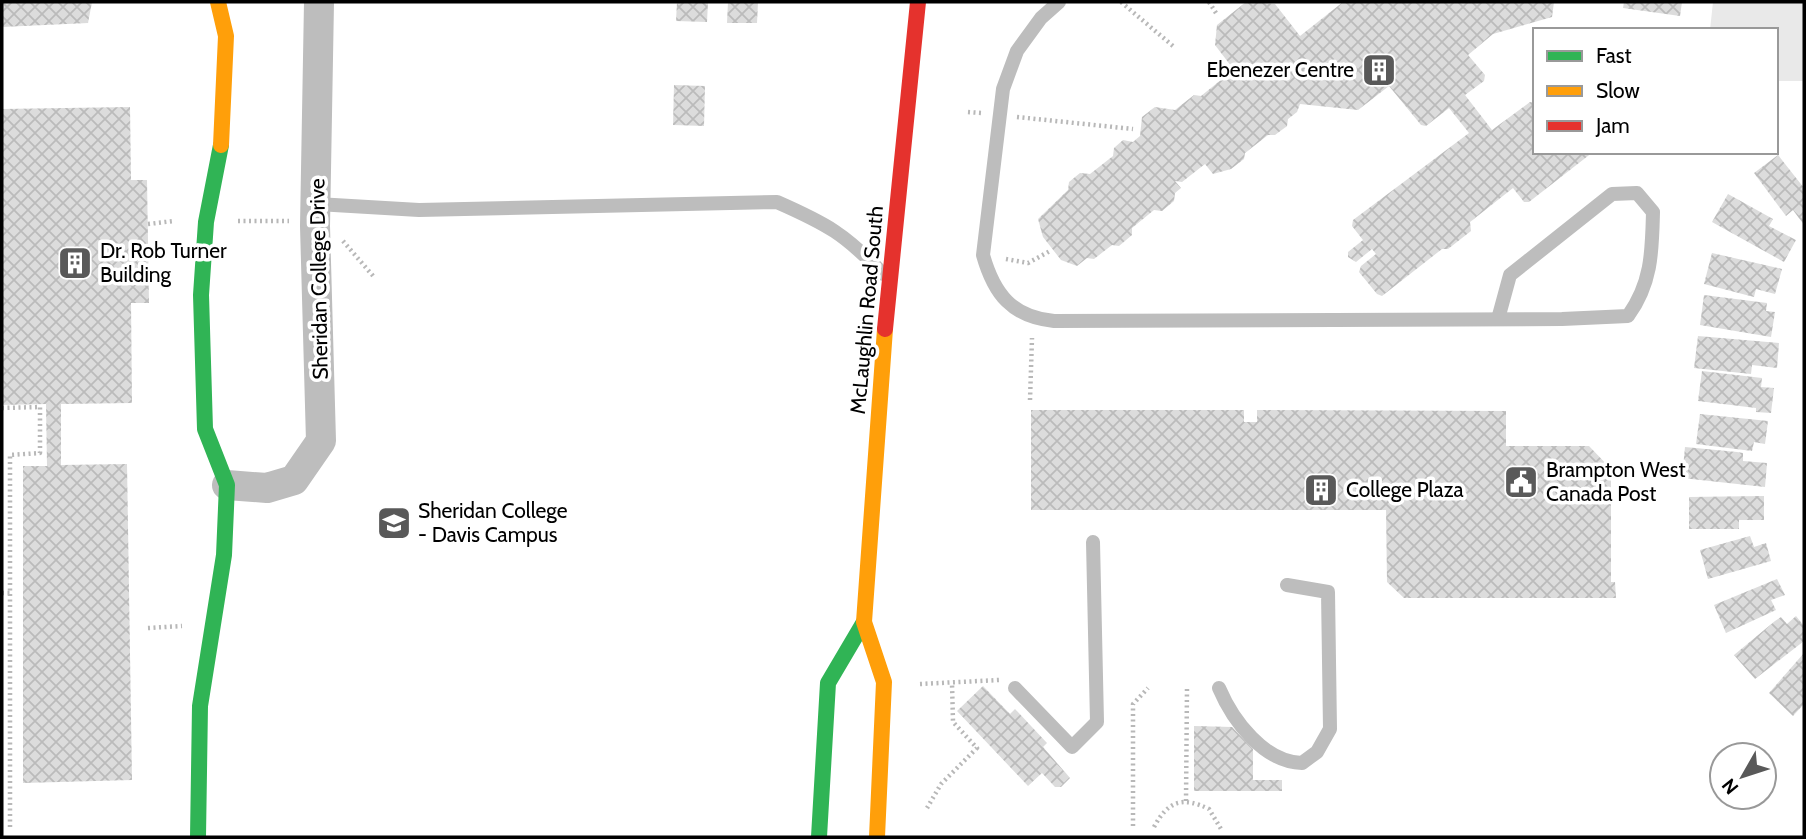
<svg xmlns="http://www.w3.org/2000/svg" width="1806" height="839" viewBox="0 0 1806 839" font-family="Cabin,sans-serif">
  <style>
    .park { fill: #e9e9e9 }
    .building { fill: url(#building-cross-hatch) }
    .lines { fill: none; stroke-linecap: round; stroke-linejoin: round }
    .path { stroke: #b8b8b8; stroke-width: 4.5; stroke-dasharray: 2 3.5; stroke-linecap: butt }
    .lane { stroke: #bdbdbd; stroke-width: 14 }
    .street { stroke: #bdbdbd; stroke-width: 30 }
    .fast { stroke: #30b455; stroke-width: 16 }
    .slow { stroke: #ff9f0a; stroke-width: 16 }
    .jam { stroke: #e5322d; stroke-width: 16 }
    .labels { text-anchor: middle; stroke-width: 7; stroke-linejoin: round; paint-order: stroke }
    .poi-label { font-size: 21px; fill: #000; stroke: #fff; text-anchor: start }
    .street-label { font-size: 21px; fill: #000; stroke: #fff }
  </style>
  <defs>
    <pattern id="building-cross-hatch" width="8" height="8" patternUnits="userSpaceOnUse" patternTransform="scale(1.75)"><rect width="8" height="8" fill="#dcdcdc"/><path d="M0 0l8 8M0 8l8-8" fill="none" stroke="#bbb"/></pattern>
  </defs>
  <rect width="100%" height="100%" fill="#fff"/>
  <path class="park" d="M1713,2H1804V81H1776V30H1710Z"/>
  <path class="building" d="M2,2H92L88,23L2,27Z
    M677,2H708L707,22L676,21Z
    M728,2H758L757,23H727Z
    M1246,2L1275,4L1300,36L1343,2H1554L1552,17L1493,34L1468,55L1485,75L1484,81L1465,95L1492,130L1530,102L1535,103V152H1593L1529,202H1524L1513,188L1470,222L1471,231L1448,249H1442L1382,296L1377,294L1359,272L1361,266L1376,254L1372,249L1356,262L1348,257V252L1363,240L1352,226L1353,220L1469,133L1449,108L1426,126L1421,125L1389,86L1358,110L1300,104L1297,112L1288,119L1287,126L1275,135H1268L1245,153L1244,159L1231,169L1213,174L1205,164L1182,182L1175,181L1181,188L1175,193L1174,201L1162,211L1154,210L1132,228V235L1119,246L1112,245L1094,259L1087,258L1077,266L1061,260L1043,237L1038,219L1068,190L1069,182L1080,173L1090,174L1113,156L1114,148L1123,140L1133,142L1140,136L1142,117L1155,107L1175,110L1194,95L1201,96L1222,79L1223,72L1231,66L1215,45L1217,25Z
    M1624,2H1682L1680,16L1623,8Z
    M674,85L705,86L704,126L673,125Z
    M130,107L131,180H147L149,303H131L132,403L61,404V465L127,464L132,780L23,783V466H47L46,404L2,405V109Z
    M1778,155L1804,188V225L1793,210L1786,216L1754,173Z
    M1728,194L1773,219L1769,226L1796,240L1784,262L1712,222Z
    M1712,253L1782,269L1775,294L1756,289L1754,297L1704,284Z
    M1704,295L1767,303L1766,311L1775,312L1771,337L1700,325Z
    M1698,336L1779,343L1777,368L1752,365L1751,374L1694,368Z
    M1702,371L1762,378L1761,387L1774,388L1771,413L1756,412V408L1698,401Z
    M1031,410H1244V422H1257V410L1506,411V446H1589L1611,469V582H1615L1616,598H1404L1387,582L1386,510H1031Z
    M1700,414L1768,421L1765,444L1754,442L1752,451L1696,444Z
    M1685,447L1737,452L1743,453V461L1767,463L1765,487L1682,478Z
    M1764,496V520H1739V529H1689V497Z
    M1750,536L1754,547L1766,543L1771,561L1708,579L1700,550Z
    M1777,579L1785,595L1771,600L1776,610L1726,633L1714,605Z
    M1796,616L1804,626V641L1755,679L1734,655L1775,621L1781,617L1787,624Z
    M1804,653V704L1793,716L1769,693Z
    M983,686L1010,714L1015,709L1047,743L1043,747L1070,778L1061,787H1055L1042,773L1028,786L957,711Z
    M1194,726L1232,727L1253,749V780H1282V791H1194Z"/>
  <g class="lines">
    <path class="path" d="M1121,2L1173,46
      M1209,2L1216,13
      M968,112L981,113
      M1017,117L1133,129
      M238,221H289
      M148,224L174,221
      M343,241L374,277
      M1006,259L1028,263L1050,251
      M1030,400L1032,338
      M2,408L40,407V453L10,455V827
      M2,593H11
      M148,628L182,626
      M920,684L999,680
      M1186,801L1187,688
      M927,808L941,784L977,748L953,722L952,683
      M1133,826V704L1148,688
      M1154,827C1168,801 1182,796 1209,809L1221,829"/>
    <path class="lane" d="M1059,2L1041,18L1017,51L1003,89L983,255C994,294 1012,317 1054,321L1562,319L1628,316C1652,283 1652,251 1653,212L1637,193L1612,194L1510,275L1498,319
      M317,204L419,210L777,202C827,224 845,234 883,274
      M1015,688L1072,747L1097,722L1093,542
      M1219,688C1233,721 1264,762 1302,763L1317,752L1330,729L1328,592L1287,585"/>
    <path class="street" d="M227,485L267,488L294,480L321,441L315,226L319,2"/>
    <path class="fast" d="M198,837L200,706L224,555L227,485L205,429L201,295L206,222L221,145
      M819,837L828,683L864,622"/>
    <path class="slow" d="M218,2L226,36L221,145
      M877,837L884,682L864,622L885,329"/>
    <path class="jam" d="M885,329L918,2"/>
  </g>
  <defs>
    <g id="building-square" transform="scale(1.75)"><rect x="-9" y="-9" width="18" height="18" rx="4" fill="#595959" stroke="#fff"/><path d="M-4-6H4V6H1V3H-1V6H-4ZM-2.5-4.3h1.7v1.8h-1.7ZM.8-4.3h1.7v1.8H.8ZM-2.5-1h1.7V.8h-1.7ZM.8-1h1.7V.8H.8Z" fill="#fff"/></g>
    <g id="civic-square" transform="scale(1.75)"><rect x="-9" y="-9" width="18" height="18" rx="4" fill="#595959" stroke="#fff"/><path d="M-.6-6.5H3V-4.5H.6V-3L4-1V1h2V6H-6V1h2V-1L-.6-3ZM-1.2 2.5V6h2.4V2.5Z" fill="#fff"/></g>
    <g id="university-square" transform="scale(1.75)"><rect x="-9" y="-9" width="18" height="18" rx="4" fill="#595959" stroke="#fff"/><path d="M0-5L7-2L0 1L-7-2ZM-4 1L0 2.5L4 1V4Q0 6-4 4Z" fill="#fff"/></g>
  </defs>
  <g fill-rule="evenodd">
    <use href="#building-square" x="1379" y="70"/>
    <use href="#building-square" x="75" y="263"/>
    <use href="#civic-square" x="1521" y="482"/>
    <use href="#building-square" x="1321" y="490"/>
    <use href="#university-square" x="394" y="523"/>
  </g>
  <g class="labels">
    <g class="poi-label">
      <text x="1354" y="77" text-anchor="end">Ebenezer Centre</text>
      <text x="100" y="258">Dr. Rob Turner<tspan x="100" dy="24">Building</tspan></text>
      <text x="1546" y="477">Brampton West<tspan x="1546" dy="24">Canada Post</tspan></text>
      <text x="1346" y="497">College Plaza</text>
      <text x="418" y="518">Sheridan College<tspan x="418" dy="24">- Davis Campus</tspan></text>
    </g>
    <g class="street-label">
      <text transform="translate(319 279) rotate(-91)" y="7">Sheridan College Drive</text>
      <text transform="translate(867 310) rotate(-85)" y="7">McLaughlin Road South</text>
    </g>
  </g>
  <rect width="1806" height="839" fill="none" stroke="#000000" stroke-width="7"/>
  <rect x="1533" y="28" width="245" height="126" fill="#ffffff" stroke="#999999" stroke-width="2"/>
  <rect x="1547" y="51" width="35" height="10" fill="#30b455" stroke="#999999" stroke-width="2"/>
  <text x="1596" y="63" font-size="21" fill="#000000">Fast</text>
  <rect x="1547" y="86" width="35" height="10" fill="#ff9f0a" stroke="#999999" stroke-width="2"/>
  <text x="1596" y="98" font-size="21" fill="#000000">Slow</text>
  <rect x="1547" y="121" width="35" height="10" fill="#e5322d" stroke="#999999" stroke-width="2"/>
  <text x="1596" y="133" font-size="21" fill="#000000">Jam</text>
  <g transform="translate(1743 776) rotate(231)"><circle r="33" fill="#ffffff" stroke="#999999" stroke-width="2"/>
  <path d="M0-5L12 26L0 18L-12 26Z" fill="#595959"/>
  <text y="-10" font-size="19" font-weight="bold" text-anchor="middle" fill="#000000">N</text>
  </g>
</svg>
